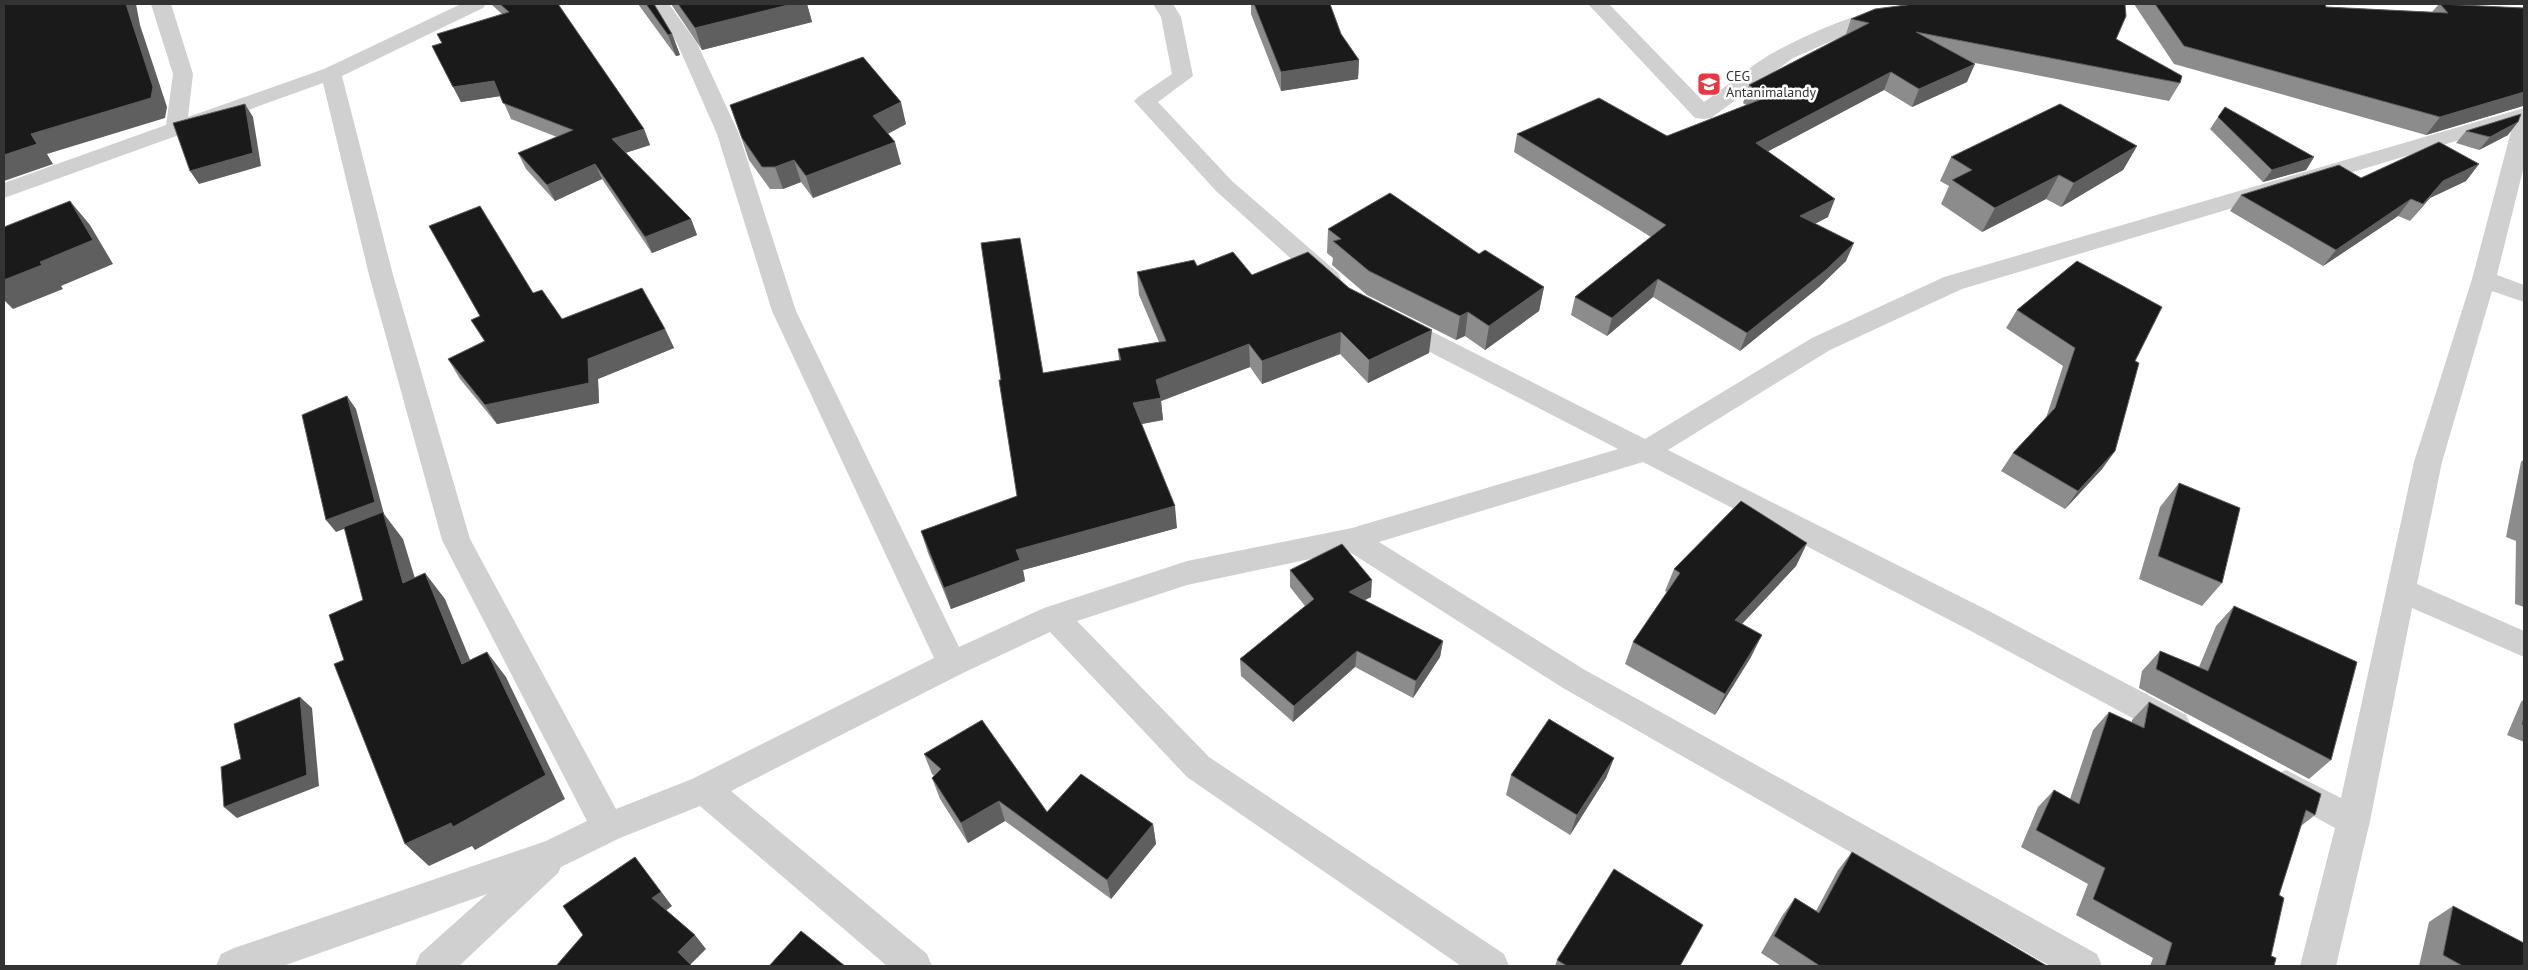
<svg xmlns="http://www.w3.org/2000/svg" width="2528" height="970" viewBox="0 0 2528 970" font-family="'PT Sans',sans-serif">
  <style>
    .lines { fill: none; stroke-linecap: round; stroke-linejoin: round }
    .street { fill: #d0d0d0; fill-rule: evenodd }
    .wall { fill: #8c8c8c }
    .shaded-wall { fill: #5f5f5f }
    .building { fill: #1a1a1a; stroke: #5f5f5f }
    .labels { text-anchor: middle; stroke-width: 5; stroke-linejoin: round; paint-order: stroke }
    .far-poi-label { font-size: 14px; fill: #333; stroke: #fff; text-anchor: start }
  </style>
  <rect width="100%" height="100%" fill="#fff"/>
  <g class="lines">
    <path class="street" d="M151,4H171L193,74L188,117L324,69L461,4H486L483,8L342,76L393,275L470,539L616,809L692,779L934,658L772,311L717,134L677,43L649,4H669L697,43L739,134L796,311L959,647L1044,608L1187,561L1352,528L1618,449L1389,331L1386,325L1389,319L1398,316L1407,319L1645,439L1812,338L1944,277L2524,108V166L2497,275L2524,285V302L2492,291L2442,462L2417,584L2524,631V657L2412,608L2370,821L2336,966H2300L2335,828L2275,795L2270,785L2275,775L2286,770L2341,798L2414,462L2472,279L2513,124L1962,289L1830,350L1668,450L1991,612L2186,715L2191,725L2186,735L2175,739L2164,735L1969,630L1643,462L1379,542L1585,670L2097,954L2102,966H2050L1563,688L1348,551L1187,585L1077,621L1209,757L1504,954L1509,966H1461L1187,777L1050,632L963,673L731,791L927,954L932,966H887L700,806L620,838L561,867L558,873L459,966H415L420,954L487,894L283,966H216L221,954L234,948L546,841L587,821L442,540L369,275L323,83L4,198V183L166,125L173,74Z
      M1153,4H1173L1181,17L1193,76L1158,102L1232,181L1338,273L1341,279L1338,285L1329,287L1320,285L1216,191L1134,101L1138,97L1172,74L1161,17Z
      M1588,4H1609L1704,102C1729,85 1753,63 1780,49C1825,26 1882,1 1933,4L1930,8L1870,24L1793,58L1711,118L1703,119L1695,118Z"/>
  </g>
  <path class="wall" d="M491,4H558L644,129L650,145L625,153L691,219L697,235L652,253L602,179L555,201L526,169L518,153L557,137L511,119L501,96L461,102L441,43L502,14Z
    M638,4H654L672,34L680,55L676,56Z
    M671,4H807L812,22L702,50Z
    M1251,4H1330L1341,34L1359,60L1358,79L1281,91L1251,14Z
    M2134,4H2325L2326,7L2432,12L2439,4L2524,8V107L2523,106L2426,135L2174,64Z
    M1851,19L2116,39L2180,83L2169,101L1970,62L1967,82L1912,107L1884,90L1768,151L1828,217L1815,224L1846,261L1819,287L1740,351L1653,297L1607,336L1571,315L1575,297L1651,237L1514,152L1517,134L1667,136L1746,105L1743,103L1749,85L1846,34Z
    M730,105L906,124L888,134L901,164L813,198L801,182L783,189H770L749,160Z
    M2218,117L2314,157L2306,170L2263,182L2210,129Z
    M2466,131L2508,135L2479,150L2456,143Z
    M2137,146L2123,170L2061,207L2046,199L1982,232L1941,204L1949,186L1940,181L1951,157Z
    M2479,164L2466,181L2430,198L2410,221L2398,216L2323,266L2230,211L2241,195L2361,178Z
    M1328,229L1479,254L1544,287L1539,311L1485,350L1465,336L1456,340L1367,295L1332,265L1333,258L1327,253Z
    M1197,266L1252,275L1349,288L1429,353L1368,383L1340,354L1262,384L1250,367L1161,401L1163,420L1142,424L1177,528L1023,570L1025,581L951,609L928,553L921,531L1017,496L1043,373L1119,361L1118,349L1159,342L1139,295L1137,272Z
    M533,293L562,319L665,329L674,348L598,379L599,403L497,424L460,379L448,359L484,341L471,320Z
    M2017,310L2135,361L2115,451L2102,469L2065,509L2001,471L2013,453L2046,418L2063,366L2006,328Z
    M2524,459V607L2515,604L2516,541L2506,537L2521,462Z
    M2179,483L2222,583L2202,606L2139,579L2160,507Z
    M1807,543L1796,566L1742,624L1751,657L1715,715L1625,664L1633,642L1667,592L1665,591L1674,569Z
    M1290,570L1371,597L1364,600L1443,641L1440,657L1413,698L1355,667L1293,722L1241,676L1240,659L1305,606L1290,587Z
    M2234,606L2331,760L2309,779L2139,688L2142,671L2160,651L2199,667L2216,626Z
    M2524,699V742L2507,735L2521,702Z
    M2149,702L2315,815L2301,826L2279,895L2271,956L2274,966H2150L2153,958L2076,915L2088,884L2021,847L2038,807L2054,790L2070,799L2093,730L2109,712L2132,723V720Z
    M924,754L1047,812L1153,824L1156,844L1111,899L1005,821L968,843L940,799L932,778L934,776L932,774Z
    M1614,758L1606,778L1570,835L1506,795L1511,775Z
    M1852,852L2047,966H1781L1761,953L1782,916L1795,898L1816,911L1838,870Z
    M2453,906L2524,966H2419L2429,922Z
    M1557,960L1680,966H1555Z"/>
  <path class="shaded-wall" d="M126,4H136L140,25L167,107L165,118L47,154L53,164L4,181V155L31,134Z
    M792,4H807L812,22L702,50L695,28Z
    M672,34L680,55L676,56L668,35Z
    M1359,60L1358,79L1281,91V72Z
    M1975,64L1967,82L1912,107L1919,89Z
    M1891,72L1884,90L1750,161L1756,143Z
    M494,81L501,96L461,102L453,87Z
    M2524,92V105L2523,106L2426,135L2440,117Z
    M901,102L906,124L879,138L873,116Z
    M245,104L253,117L261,166L199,184L190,171Z
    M2518,122L2508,135L2479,150L2490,137Z
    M644,129L650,145L619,155L612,139Z
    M895,142L901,164L813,198L806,176Z
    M2137,146L2123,170L2061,207L2074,183Z
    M2314,157L2306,170L2263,182L2272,170Z
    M794,160L801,182L783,189L775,167Z
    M595,164L602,179L555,201L547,185Z
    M2479,164L2466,181L2430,198L2410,221L2443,181Z
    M2059,175L2046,199L1982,232L1995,208Z
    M1835,199L1828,217L1793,235L1800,216Z
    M2411,199L2398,216L2323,266L2336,250Z
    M70,201L90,225L113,264L61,286L63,289L13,309L4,300V280L40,262Z
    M691,219L697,235L652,253L645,237Z
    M1854,243L1846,261L1819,287L1740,351L1747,333Z
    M1658,279L1653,297L1607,336L1612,318Z
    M1544,287L1539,311L1485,350L1489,326Z
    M1468,312L1465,336L1456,340L1460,316Z
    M665,329L674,348L598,379L599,403L497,424L485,405L588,359Z
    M1432,330L1429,353L1368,383L1369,360Z
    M1341,332L1340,354L1262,384V361Z
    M1249,344L1250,367L1161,401L1163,420L1136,425L1133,403L1156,380Z
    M347,396L356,409L384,514L403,539L424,608L403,583L383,514L336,532L326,520Z
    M2115,451L2102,469L2065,509L2078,491Z
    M1175,506L1177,528L1023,570L1025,581L951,609L944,588L1016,550Z
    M1807,543L1796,566L1725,642L1735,620Z
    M425,573L445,599L482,689L462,664Z
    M1372,580L1371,597L1348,609L1349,592Z
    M1762,635L1751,657L1715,715L1725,694Z
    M1443,641L1440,657L1413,698L1416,681Z
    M1357,651L1355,667L1293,722L1294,706Z
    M487,652L506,677L565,799L475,850L472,846L429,866L405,844Z
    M300,697L312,708L319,786L237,818L224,807Z
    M1614,758L1606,778L1570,835L1577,815Z
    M999,801L1005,821L968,843L961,823Z
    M1153,824L1156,844L1111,899L1107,880Z
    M635,857L672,906L664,912L652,898Z
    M695,935L706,949L689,966L678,952Z"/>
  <path class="building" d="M4,4H126L153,87L151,98L31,134L37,144L4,155Z
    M500,4H558L644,129L612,139L691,219L645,237L595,164L547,185L518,153L573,130L503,103L494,81L453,87L432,46L442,43L437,34L509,12Z
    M646,4H654L672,34L668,35Z
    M678,4H792L695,28Z
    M1254,4H1330L1341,34L1359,60L1281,72Z
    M1914,4H2125L2126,16L2116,39L2182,76L2180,83L1916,32L1975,64L1919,89L1891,72L1756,143L1835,199L1800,216L1854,243L1827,269L1747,333L1658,279L1612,318L1575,297L1666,225L1517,134L1599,98L1667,136L1767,97L1749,85L1869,23L1851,19L1875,9Z
    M2155,4H2325L2326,7L2448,13L2440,4L2524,8V92L2440,117L2184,46Z
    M863,57L901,102L873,116L895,142L806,176L794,160L775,167H762L742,138L730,105Z
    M245,104L253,153L190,171L173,123Z
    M2060,104L2137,146L2074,183L2059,175L1995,208L1952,180L1972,170L1951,157Z
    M2225,107L2314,157L2272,170L2218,117Z
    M2521,114L2518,122L2490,137L2466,131Z
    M2439,142L2479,164L2443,181L2423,204L2411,199L2336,250L2241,195L2339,165L2361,178Z
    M1390,193L1479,254L1485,250L1544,287L1489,326L1468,312L1460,316L1369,271L1333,241L1341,239L1328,229Z
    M70,201L93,240L40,262L42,265L4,280V227Z
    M480,206L533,293L542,290L562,319L642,288L665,329L588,359L589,383L485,405L448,359L485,341L471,320L480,316L429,226Z
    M1020,238L1043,373L1121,360L1118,349L1166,341L1137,272L1194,260L1197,266L1233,252L1252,275L1308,252L1349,288L1432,330L1369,360L1341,332L1262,361L1249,344L1156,380L1161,398L1133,403L1175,506L1016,550L1020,560L944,588L921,531L1017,496L999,380H1001L981,243Z
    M2077,261L2162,307L2135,361L2139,363L2115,451L2078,491L2013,453L2055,408L2075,348L2017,310Z
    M347,396L375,502L326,520L302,415Z
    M2179,483L2240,508L2222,583L2158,556Z
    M1741,501L1807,543L1735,620L1762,635L1725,694L1633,642L1680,573L1674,569Z
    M383,512L403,583L425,573L462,664L487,652L546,775L453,827L451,823L405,844L334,664L344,660L329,615L363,600L344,527Z
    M1342,544L1372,580L1349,592L1443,641L1416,681L1357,651L1294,706L1240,659L1314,599L1290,570Z
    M2234,606L2357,662L2331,760L2156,669L2160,651L2208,671Z
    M300,697L307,775L224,807L221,767L241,759L234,724Z
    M2149,702L2321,794L2315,815L2306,810L2279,895L2284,898L2271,956L2276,958L2274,966H2165L2172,943L2093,899L2105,868L2036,830L2054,790L2079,804L2109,712L2144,728Z
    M2524,718V725L2522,724Z
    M1549,719L1614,758L1577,815L1511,775Z
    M982,720L1047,812L1081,774L1153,824L1107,880L999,801L961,823L932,778L941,769L924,754Z
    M1852,852L2047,966H1820L1774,936L1795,898L1819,913Z
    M635,857L661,892L652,898L695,935L678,952L692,966H556L583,935L563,906Z
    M1614,869L1703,925L1680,966H1567L1557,960Z
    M2453,906L2524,943V966H2461V965L2443,955Z
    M801,931L845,966H769Z"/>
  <defs>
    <g id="school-square" transform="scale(1.25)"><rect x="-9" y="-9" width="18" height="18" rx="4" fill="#e63946" stroke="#fff"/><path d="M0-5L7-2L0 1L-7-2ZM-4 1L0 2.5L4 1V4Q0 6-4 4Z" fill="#fff"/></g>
  </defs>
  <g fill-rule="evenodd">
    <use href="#school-square" x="1709" y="84"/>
  </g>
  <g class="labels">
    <g class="far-poi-label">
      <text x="1726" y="81">CEG<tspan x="1726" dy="16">Antanimalandy</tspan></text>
    </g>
  </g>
  <rect width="2528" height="970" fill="none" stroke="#333333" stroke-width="10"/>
</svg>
